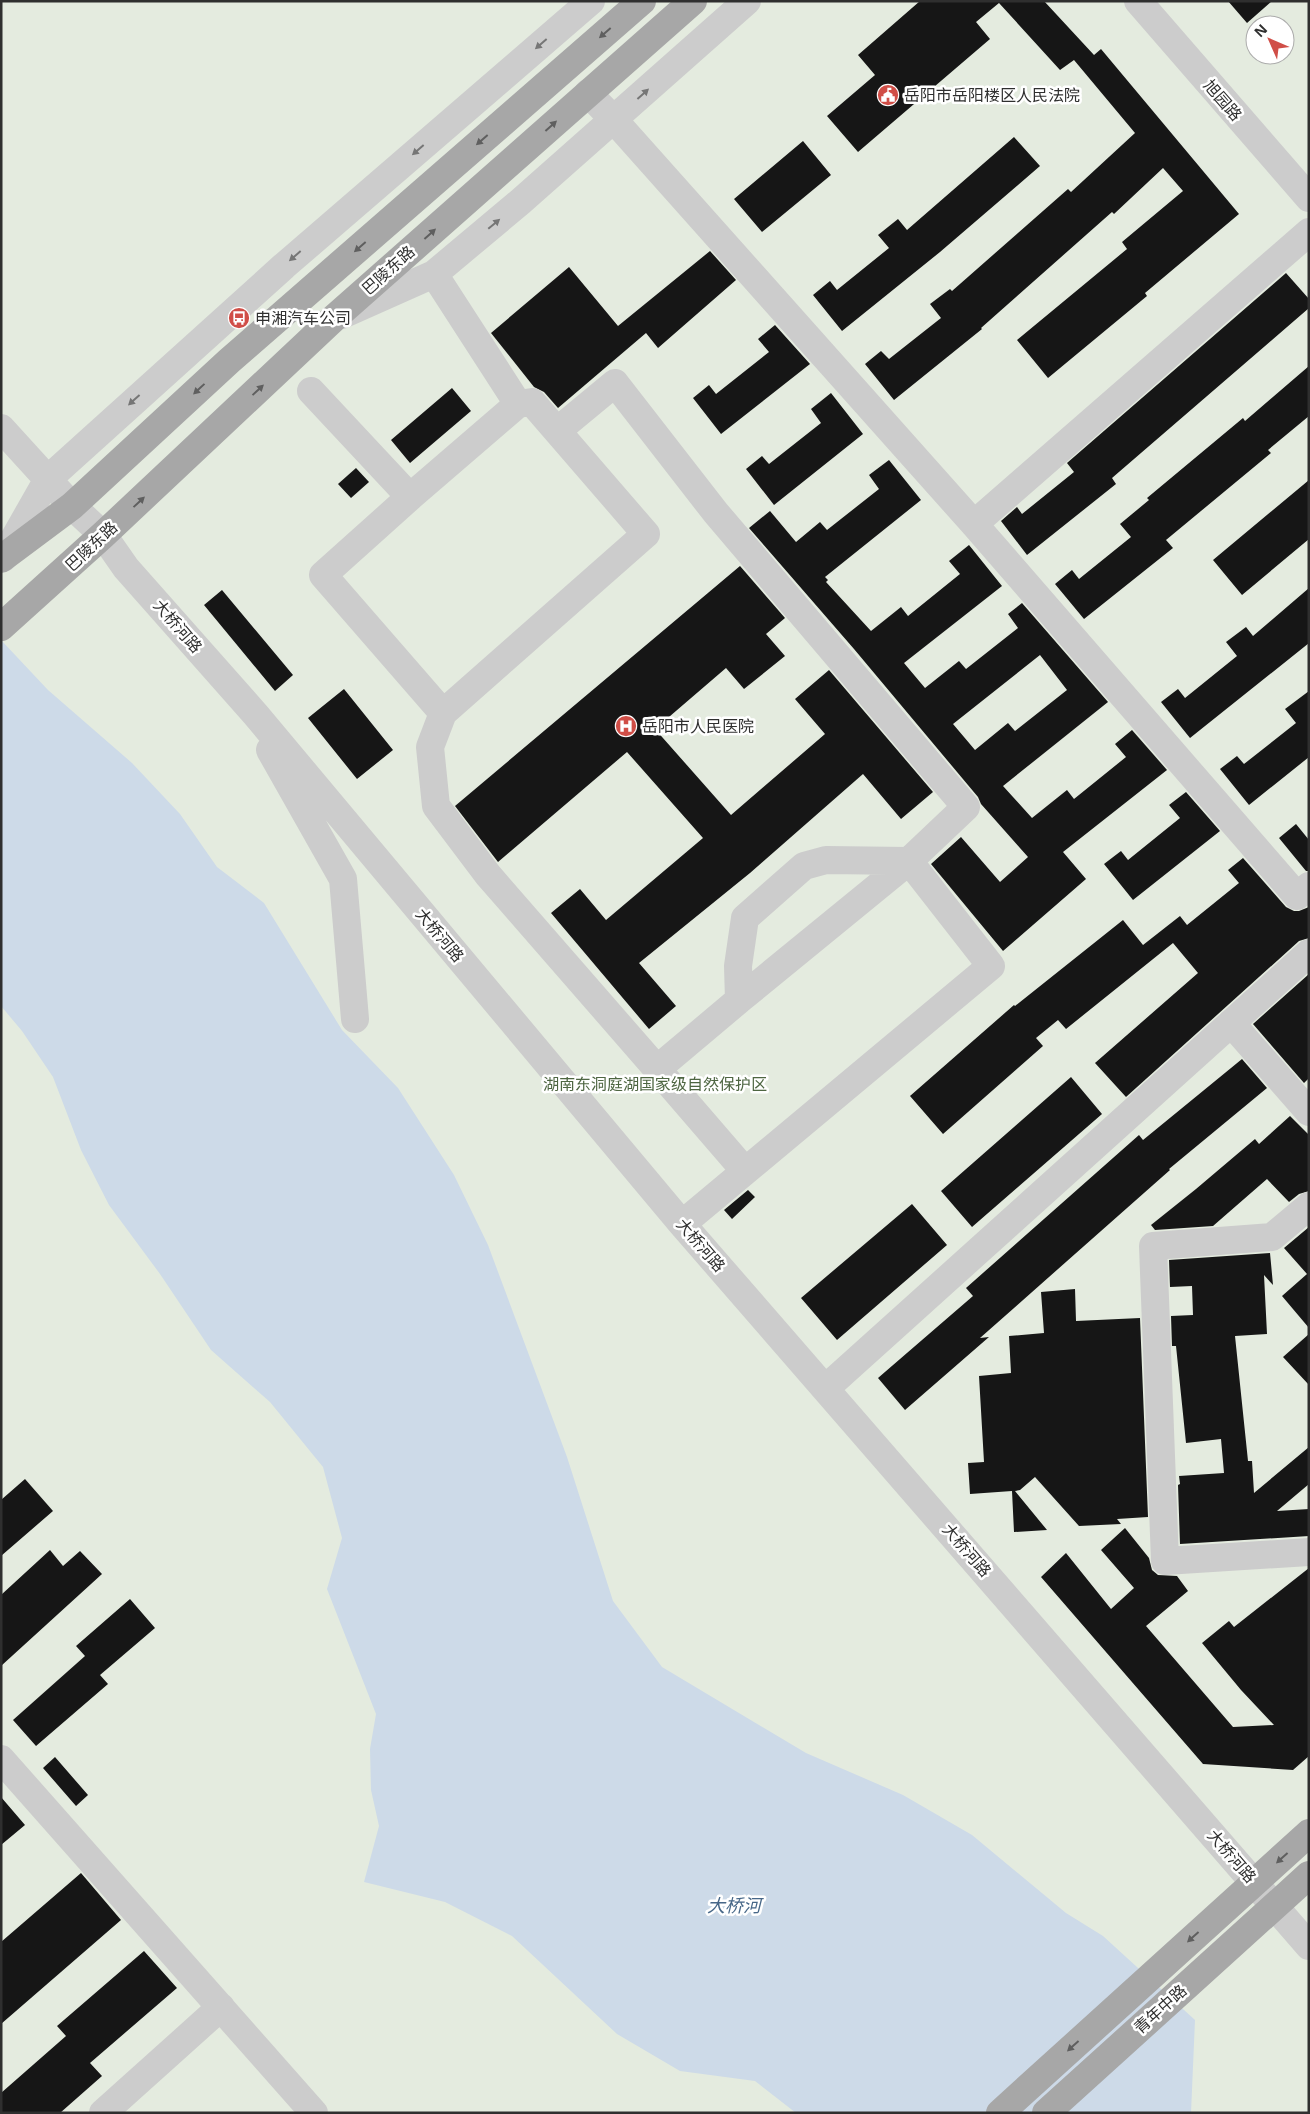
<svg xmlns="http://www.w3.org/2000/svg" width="1310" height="2114" viewBox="0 0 1310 2114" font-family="'Noto Sans','Noto Sans SC',sans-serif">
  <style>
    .green { fill: #e4ebdf; fill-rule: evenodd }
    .water { fill: #cddae8 }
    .building { fill: #161616; fill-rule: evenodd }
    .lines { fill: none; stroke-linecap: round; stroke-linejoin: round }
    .minor { stroke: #ccc; stroke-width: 28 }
    .major { stroke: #a7a7a7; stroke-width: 28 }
    .oneway { fill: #5f5f5f }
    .oneway2 { fill: #767676 }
    .labels { text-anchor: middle; stroke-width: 5; stroke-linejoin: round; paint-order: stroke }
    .poi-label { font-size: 16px; fill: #2f2f2f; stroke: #fff; text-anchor: start }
    .street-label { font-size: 16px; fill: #2f2f2f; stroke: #fff }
    .park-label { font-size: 16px; fill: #4e6642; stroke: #fff }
    .water-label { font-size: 18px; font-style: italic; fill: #476788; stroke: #fff }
  </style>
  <rect width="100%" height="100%" fill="#fff"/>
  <path class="green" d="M1,1H1309V2113H1ZM1255,25H1285V55H1255Z"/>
  <path class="water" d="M1,640L48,690L132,763L180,814L217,867L264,903L342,1030L398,1088L454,1175L488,1245L567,1457L613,1601L662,1667L806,1753L903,1795L972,1835L1066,1913L1103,1936L1195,2020L1191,2113H796L755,2081L680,2071L617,2034L512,1936L445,1902L364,1882L379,1826L371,1790L370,1749L376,1714L327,1589L342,1538L323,1467L270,1402L211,1350L160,1274L109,1205L81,1150L53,1077L22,1031L1,1006Z"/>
  <path class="building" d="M920,1H1044L1094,55L1101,49L1239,214L1145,293L1147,296L1048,378L1017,340L1127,249L1122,242L1183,191L1163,168L1114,214L1112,212L981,328L982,329L894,400L865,364L881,351L889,359L941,318L930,304L950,289L952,291L1068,189L1071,192L1135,133L1074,60L1060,70L999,3L976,22L990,39L858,152L827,116L875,75L858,55Z
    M1228,1H1272L1247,23Z
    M1014,137L1040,166L940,252L842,331L813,295L830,281L837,290L889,248L878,235L898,219L907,230Z
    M803,141L831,175L762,232L734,199Z
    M710,251L736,280L658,348L646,333L558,408L544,392L534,387L491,333L569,267L618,326Z
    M1286,273L1309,299V308L1112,478L1116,484L1027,555L1001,521L1017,507L1022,514L1074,472L1067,463Z
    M775,325L810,364L721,434L693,398L709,385L716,394L769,352L758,339Z
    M1309,366V416L1268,450L1271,453L1166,540L1173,548L1084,619L1055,584L1072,570L1079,579L1131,537L1120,524L1149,500L1147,498L1243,418L1245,421Z
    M452,388L471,411L410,463L391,440Z
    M831,393L863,434L774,505L746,469L762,456L769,464L821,423L811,409Z
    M889,460L921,500L825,577L828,580L826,582L871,631L901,607L908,616L960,574L949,561L969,545L1002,586L904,663L925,688L959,661L966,669L1018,628L1008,614L1022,603L1108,702L1003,786L1032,818L1067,790L1074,799L1126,757L1115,744L1132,730L1167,770L1063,852L1086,879L1003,951L931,864L961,837L1000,882L1028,857L981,804L978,797L854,649L749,528L770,511L796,542L820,522L827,530L879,489L869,475ZM1040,655L1067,690L1015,731L1008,723L975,750L953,724Z
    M356,468L369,482L351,498L338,484Z
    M1309,480V539L1242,595L1213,560Z
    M740,566L785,618L766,634L785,656L744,689L726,668L655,729L731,815L825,734L795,699L829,670L933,792L901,819L863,774L750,873L639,963L676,1006L649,1029L551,913L580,889L606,920L703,838L627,752L498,862L455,806Z
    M1309,588V643L1190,738L1161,702L1178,689L1185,698L1237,656L1226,642L1246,627L1253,636Z
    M222,590L293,675L275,691L204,605Z
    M344,689L393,750L357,779L308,718Z
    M1309,691V757L1249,805L1220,769L1237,756L1244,764L1296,723L1285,709Z
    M1186,792L1220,831L1133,900L1104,864L1121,851L1128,860L1180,818L1169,805Z
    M1296,824L1309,840V871H1306L1279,838Z
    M1243,858L1286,907L1294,911H1299L1309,907V938L1299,941L1126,1097L1095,1063L1198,973L1173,943L1066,1029L1058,1020L1036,1038L1043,1046L943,1134L910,1096L1014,1005L1015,1006L1123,920L1143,945L1180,916L1187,925L1239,883L1228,870Z
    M1309,974V1078L1304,1083L1253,1024Z
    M1242,1059L1267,1088L1169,1169L1170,1170L980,1338L989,1337L905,1410L878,1378L973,1296L966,1288L1139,1135L1143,1140Z
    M1071,1077L1102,1114L972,1227L941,1191Z
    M1290,1116L1309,1135V1191L1299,1194L1289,1202L1267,1179L1213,1226L1155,1230L1151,1225L1196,1189L1255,1139L1259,1144Z
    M748,1190L755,1197L732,1219L724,1210Z
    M912,1204L947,1245L837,1340L801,1298Z
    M1309,1227V1328L1282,1296L1307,1274L1284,1248Z
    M1270,1253L1273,1285L1264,1275L1267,1334L1235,1336L1248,1461H1252L1254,1493L1309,1447V1484L1277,1511L1309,1509V1536L1180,1544L1178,1485L1180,1484L1179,1476L1224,1473L1221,1439L1186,1443L1176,1346H1172L1171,1316L1193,1315L1192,1286L1170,1287L1169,1260Z
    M1075,1289L1076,1321L1140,1318L1148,1517L1117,1519L1121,1524L1079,1526L1035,1477L1020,1490L1015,1491L1047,1530L1014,1532L1012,1491L970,1494L968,1463L984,1462L979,1376L1011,1373L1009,1336L1044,1333L1041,1292Z
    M1309,1334V1385L1283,1357Z
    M25,1479L53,1511L1,1556V1500Z
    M1125,1528L1149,1558L1152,1570L1158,1575L1177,1576L1188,1591L1146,1626L1233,1727L1274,1725L1241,1690L1202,1643L1229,1621L1234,1627L1309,1568V1756L1293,1770L1203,1764L1041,1577L1066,1553L1111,1609L1134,1588L1101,1550Z
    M50,1550L63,1566L80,1551L102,1574L1,1666V1595Z
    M130,1599L155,1628L100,1675L108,1684L36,1746L13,1720L85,1656L76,1646Z
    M55,1757L88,1795L76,1806L43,1768Z
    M1,1797L25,1825L1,1845Z
    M81,1873L121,1920L1,2024V1942Z
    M144,1951L177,1988L90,2063L102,2076L60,2113H1V2093L66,2036L57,2026Z"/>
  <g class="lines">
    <path class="minor" d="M1138,1L1309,198
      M588,93L614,120L974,524L1297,896L1309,886
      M342,315L434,274L520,202L747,1
      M311,391L410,497L323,575L443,713L646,534L532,402L518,404L434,274
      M1,428L72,506L103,535L126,568L256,715L682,1224L1309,1946
      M557,431L615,383L716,513L966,807L909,861L739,1000
      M410,497L518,404
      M974,524L1309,232
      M3,558L48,479L284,266L591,1
      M443,713L430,747L436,806L488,875L657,1069
      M270,750L343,879L355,1019
      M1231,1023L1309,1112
      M1309,1206L1272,1237L1153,1246L1165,1561L1309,1552
      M682,1224L991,966L909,861L826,860L804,866L745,918L738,966L739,1000L657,1069L745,1171
      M826,1388L1309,953
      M1,1759L314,2113
      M103,2113L221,2007"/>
    <path class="major" d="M1,559L72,506L229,361L642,1
      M1,627L103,535L333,319L693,1
      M1000,2113L1309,1833
      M1046,2113L1309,1875"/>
  </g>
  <defs><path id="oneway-solid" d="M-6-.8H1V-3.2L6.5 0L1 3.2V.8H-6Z" transform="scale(1.25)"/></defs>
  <g class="oneway">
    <use href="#oneway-solid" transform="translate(605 33) rotate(139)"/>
    <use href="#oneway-solid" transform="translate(551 126) rotate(-42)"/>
    <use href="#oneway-solid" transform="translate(482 140) rotate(139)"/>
    <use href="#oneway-solid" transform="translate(430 234) rotate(-42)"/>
    <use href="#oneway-solid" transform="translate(360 247) rotate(139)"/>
    <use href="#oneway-solid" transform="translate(199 389) rotate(137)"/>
    <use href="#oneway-solid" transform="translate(258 390) rotate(-43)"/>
    <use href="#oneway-solid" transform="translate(139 502) rotate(-43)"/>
    <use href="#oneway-solid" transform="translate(1282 1858) rotate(138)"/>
    <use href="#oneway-solid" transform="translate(1193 1937) rotate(138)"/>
    <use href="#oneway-solid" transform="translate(1073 2046) rotate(138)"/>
  </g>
  <g class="oneway2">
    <use href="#oneway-solid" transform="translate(541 44) rotate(139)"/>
    <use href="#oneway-solid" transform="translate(643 94) rotate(-42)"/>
    <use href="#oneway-solid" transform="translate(418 150) rotate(139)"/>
    <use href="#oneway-solid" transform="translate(494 224) rotate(-40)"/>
    <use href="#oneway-solid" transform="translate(295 256) rotate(139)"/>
    <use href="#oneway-solid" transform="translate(134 400) rotate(138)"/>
  </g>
  <defs>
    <g id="civic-disc" transform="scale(1.125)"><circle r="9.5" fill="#d04e47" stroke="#fff"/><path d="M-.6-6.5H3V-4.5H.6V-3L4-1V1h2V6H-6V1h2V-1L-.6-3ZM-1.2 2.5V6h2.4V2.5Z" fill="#fff"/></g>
    <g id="bus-disc" transform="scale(1.125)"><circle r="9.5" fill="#d04e47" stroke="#fff"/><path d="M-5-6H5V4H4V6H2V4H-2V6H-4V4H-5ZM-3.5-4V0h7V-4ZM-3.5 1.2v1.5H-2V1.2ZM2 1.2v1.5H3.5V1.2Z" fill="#fff"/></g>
    <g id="hospital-disc" transform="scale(1.125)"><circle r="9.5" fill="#d04e47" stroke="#fff"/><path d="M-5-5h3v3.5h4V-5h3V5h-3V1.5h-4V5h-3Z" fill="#fff"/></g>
  </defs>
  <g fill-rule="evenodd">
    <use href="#civic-disc" x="888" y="95"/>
    <use href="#bus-disc" x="239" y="318"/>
    <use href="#hospital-disc" x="626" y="726"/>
  </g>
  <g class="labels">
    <g class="poi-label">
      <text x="904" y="101">岳阳市岳阳楼区人民法院</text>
      <text x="255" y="324">申湘汽车公司</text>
      <text x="642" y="732">岳阳市人民医院</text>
    </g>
    <g class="street-label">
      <text transform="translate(1223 100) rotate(49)" y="6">旭园路</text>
      <text transform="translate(388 270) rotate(-42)" y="6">巴陵东路</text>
      <text transform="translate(91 546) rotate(-43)" y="6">巴陵东路</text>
      <text transform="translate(178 626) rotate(49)" y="6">大桥河路</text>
      <text transform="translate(440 935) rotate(50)" y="6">大桥河路</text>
      <text transform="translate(701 1245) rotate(49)" y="6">大桥河路</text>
      <text transform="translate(967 1550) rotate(49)" y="6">大桥河路</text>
      <text transform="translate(1232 1856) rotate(49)" y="6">大桥河路</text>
      <text transform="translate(1160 2009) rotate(-42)" y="6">青年中路</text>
    </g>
    <g class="park-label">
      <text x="655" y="1090">湖南东洞庭湖国家级自然保护区</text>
    </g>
    <g class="water-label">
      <text x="734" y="1912">大桥河</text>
    </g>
  </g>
  <rect width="1310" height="2114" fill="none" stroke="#2f2f2f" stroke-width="5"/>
  <g transform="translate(1270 40) rotate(315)"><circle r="24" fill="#ffffff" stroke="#acacac"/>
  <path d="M0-4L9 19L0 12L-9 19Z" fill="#d04e47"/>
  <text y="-8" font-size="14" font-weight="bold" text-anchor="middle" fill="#2f2f2f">N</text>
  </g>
</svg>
